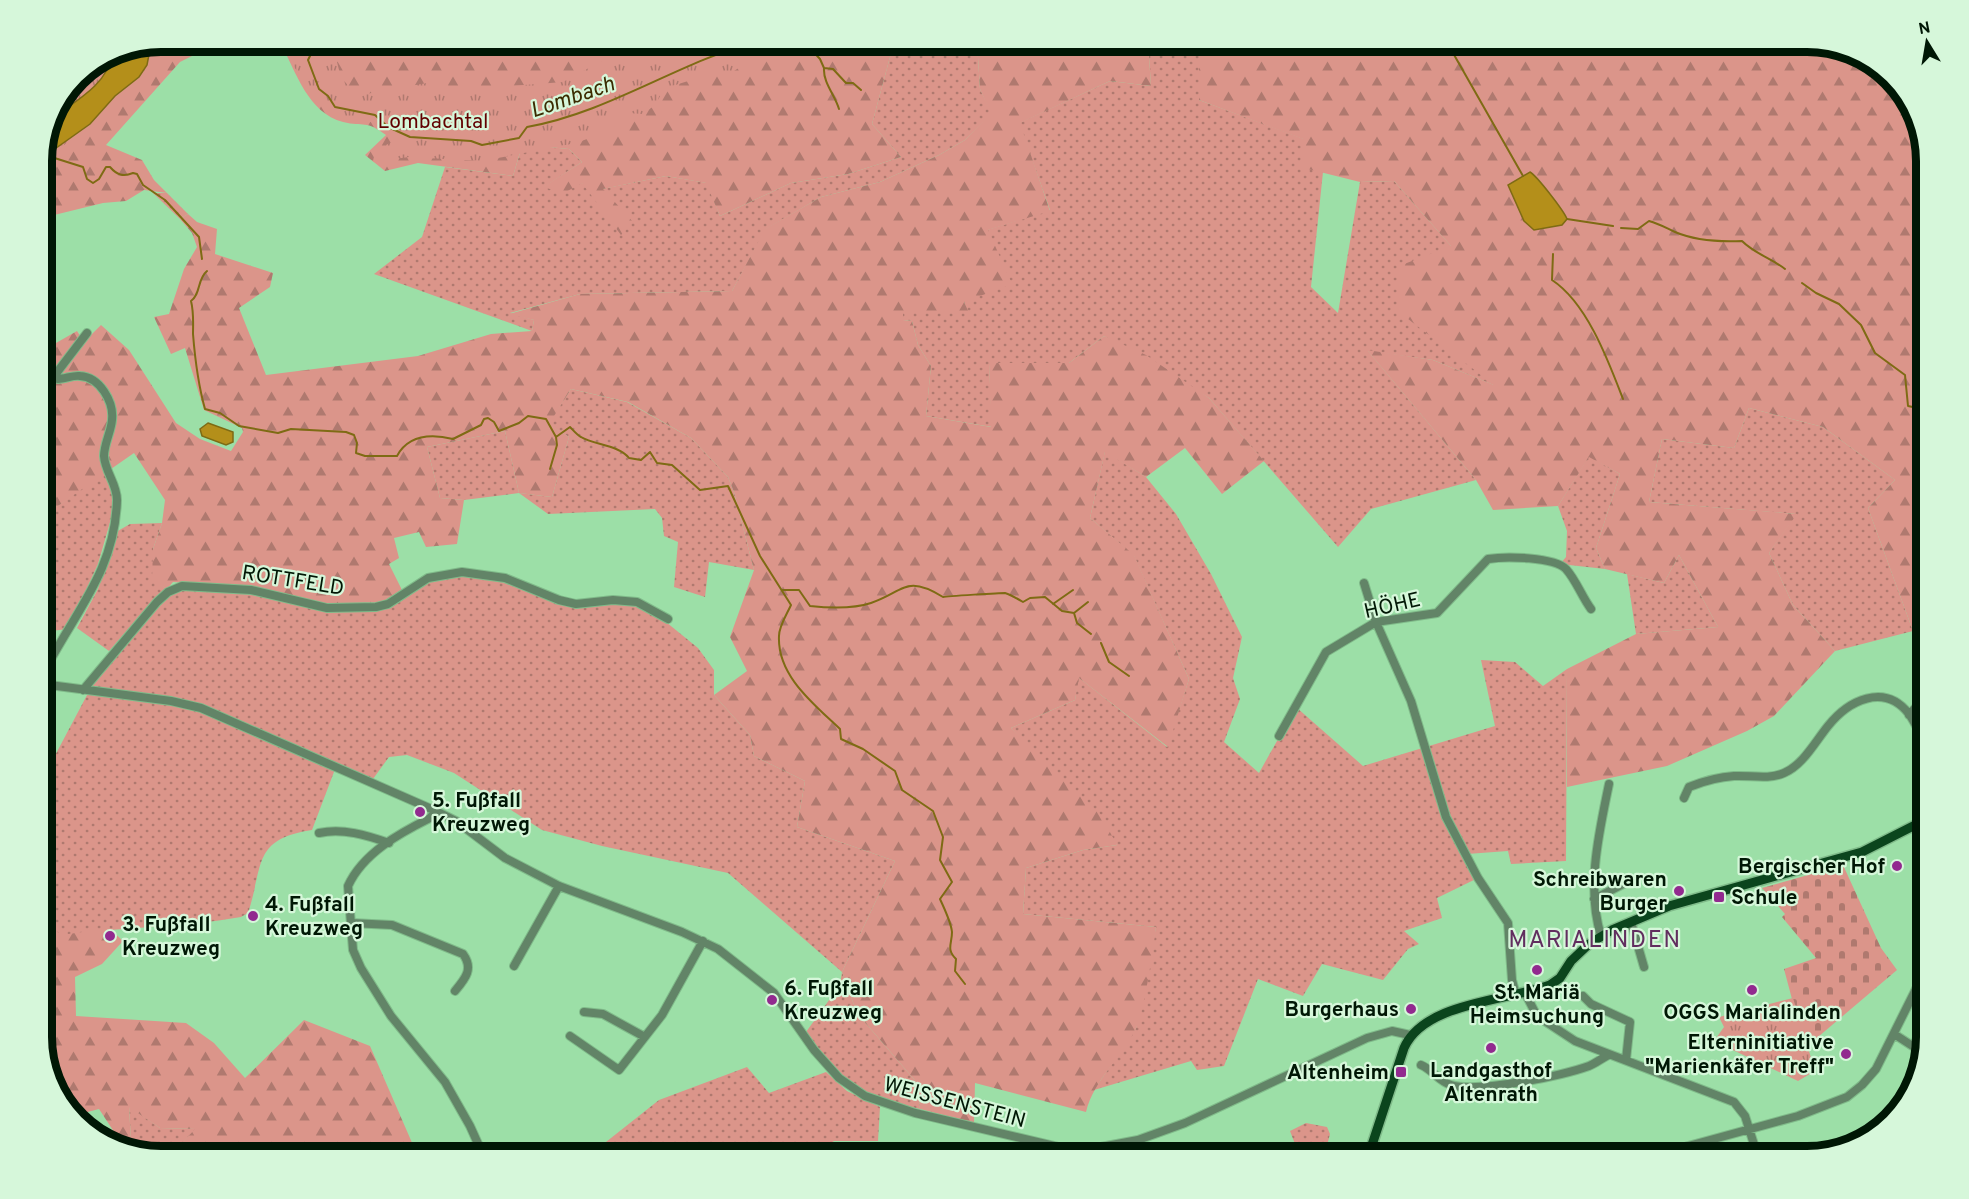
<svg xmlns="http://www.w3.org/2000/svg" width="1969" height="1199" viewBox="0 0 1969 1199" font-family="Overpass,sans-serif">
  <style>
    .grass { fill: url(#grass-dots) }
    .forest { fill: url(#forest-firs); fill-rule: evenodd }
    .cemetery { fill: url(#cemetery-stones) }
    .park { fill: url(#park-tufts) }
    .water { fill: #b48f1a; stroke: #7e6b14; stroke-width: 1.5 }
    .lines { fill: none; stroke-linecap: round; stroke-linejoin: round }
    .stream { stroke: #7e6b14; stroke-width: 2 }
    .minor-casing { stroke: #80bb8a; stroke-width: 10 }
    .major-casing { stroke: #80bb8a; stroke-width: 12 }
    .minor { stroke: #628467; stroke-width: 8 }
    .major { stroke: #0b451d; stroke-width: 9 }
    .poi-dot { fill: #922a8f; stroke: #d6f7da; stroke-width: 2 }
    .labels { text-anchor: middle; stroke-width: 4.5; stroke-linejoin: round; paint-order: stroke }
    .park-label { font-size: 21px; fill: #620000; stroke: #d6f7da }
    .street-label { font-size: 21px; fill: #001705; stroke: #d6f7da }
    .poi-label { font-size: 21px; font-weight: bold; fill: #001705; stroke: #d6f7da; text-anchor: start }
    .water-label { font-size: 22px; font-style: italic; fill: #3a2b00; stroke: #d6f7da }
    .quarter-label { font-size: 24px; letter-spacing: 1.5px; fill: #612e5f; stroke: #d6f7da }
    .rim { fill: none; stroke: #001705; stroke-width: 8 }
  </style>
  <defs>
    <pattern id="grass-dots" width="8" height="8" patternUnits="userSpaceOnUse" patternTransform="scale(1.5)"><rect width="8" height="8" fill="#db958a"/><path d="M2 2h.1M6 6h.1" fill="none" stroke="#af796f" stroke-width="1.8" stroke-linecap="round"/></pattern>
    <pattern id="forest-firs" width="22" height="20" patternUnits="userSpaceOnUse" patternTransform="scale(1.5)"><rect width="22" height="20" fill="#db958a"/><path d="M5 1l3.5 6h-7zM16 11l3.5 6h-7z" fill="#af796f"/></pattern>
    <pattern id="cemetery-stones" width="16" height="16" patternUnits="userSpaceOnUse" patternTransform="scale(1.5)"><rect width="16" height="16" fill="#db958a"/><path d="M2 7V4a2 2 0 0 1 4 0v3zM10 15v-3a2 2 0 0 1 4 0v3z" fill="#af796f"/></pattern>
    <pattern id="park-tufts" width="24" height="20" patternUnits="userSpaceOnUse" patternTransform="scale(1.5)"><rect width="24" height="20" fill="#db958a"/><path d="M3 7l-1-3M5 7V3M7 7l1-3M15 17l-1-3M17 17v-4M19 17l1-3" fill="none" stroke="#af796f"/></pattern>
  </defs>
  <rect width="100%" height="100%" fill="#9cdfa7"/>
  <path class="grass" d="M894,42H977L980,89L992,114L965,140L939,155L880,182L821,197L766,229L732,291L580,294L510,313L534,320L532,331L374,274L422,237L445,167L513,176L528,126L548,147L569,149L582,162L544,187L582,183L602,189L666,176L707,183L720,216L791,183L848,174L901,157L872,124Z
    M1148,42H1199V100L1304,139L1301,166L1323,172L1311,287L1338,313L1360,182L1394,181L1452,247L1496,386L1433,360L1368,351L1476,480L1371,509L1338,547L1209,398L1104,336L1069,363H989L992,427L926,416L931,366L918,345L912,321L903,320V313H968L964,302L987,230L1050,210L1019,123L1110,81L1151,86Z
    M112,54L104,74L51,116L77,77Z
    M153,193H167L188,214L180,219Z
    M571,389L627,402L691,438L728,477L734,492L754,570L709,562L705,597L674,587L678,542L664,536L662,518L655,509L548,514L519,493L464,500L440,498L427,447L505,431L519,493L552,497L569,437L548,424Z
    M1749,408L1823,427L1895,480L1868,508L1913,631L1835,651L1793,605L1769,553L1796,514L1649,502L1662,439L1734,448Z
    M1105,451L1146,477L1176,514L1211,574L1242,637L1233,678L1240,699L1224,742L1259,773L1296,707L1363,766L1495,726L1481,660L1515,662L1543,686L1567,669L1566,861L1511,864L1508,851L1467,854L1478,878L1437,898L1442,918L1404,931L1419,944L1408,949L1383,980L1322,964L1303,996L1258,979L1224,1066L1197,1070L1191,1061L1094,1090L1136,1028L1156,927L1023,914L1026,868L1083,850L1117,845L1011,728L1075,700L1078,677L1167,747L1189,679L1134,556L1090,518Z
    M1589,456L1620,474L1596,548L1605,569L1560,564L1566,557L1567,531L1558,506Z
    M106,471L113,492V512L98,564L68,629L42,632V517Z
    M162,523L153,549L160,584L167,589L154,600L109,651L77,628L98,589L116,532L130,524Z
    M1679,555L1718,627L1636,634L1627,574L1664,583Z
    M453,574L516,584L559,603L636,605L666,622L698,648L714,670V695L750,735L754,756L805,781L797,827L895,861L842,972L857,1013L918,1084L920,1109C861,1096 839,1082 806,1032L840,985L842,972L728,873L602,846L542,830L454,773L407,755L389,757L373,779L337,764L312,830C252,839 264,865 248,913L241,917C182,928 122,926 62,936L42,922V780L95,680L171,593L186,589L252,593L376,609L429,580Z
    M747,1067L769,1093L826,1072L847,1091L880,1107L878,1141H834L809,1157H587L659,1100Z
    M129,1106L160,1128L196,1129L169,1157L114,1144L131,1140Z
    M1306,1123L1327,1127L1330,1134L1325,1153L1339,1157H1316L1298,1152L1290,1131Z"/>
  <path class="forest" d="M162,42H201L196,54L180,62L106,145L142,160L154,180L167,193L144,190L126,201L103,203L42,218V158L90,124L115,96L139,77L151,44Z
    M312,42H640L528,125L513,176L418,163L385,171L365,155L386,135C366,120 364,127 343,122C308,113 296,72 281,44L307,55Z
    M732,42H910H894L872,124L901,157L848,174L791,183L720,216L706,183L666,176L603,189L633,222L621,235L582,183L564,193L543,187L582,162L569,149L548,147Z
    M977,42H1148L1151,86L1110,81L1020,123L1050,211L988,230L1012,284L964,302L969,313H903V320L912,321L918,345L931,366L926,416L991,427L989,363H1069L1104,336L1146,355L1209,398L1264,461L1222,494L1185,448L1146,477L1105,452L1090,518L1134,555L1189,679L1168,747L1079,678L1075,700L1011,728L1100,814L1117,845L1083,850L1026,868L1023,914L1156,927C1153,951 1145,1007 1136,1028C1123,1057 1094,1079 1086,1112L975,1083L974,1123L920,1109L918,1084L857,1013L842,972L895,861L797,827L805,781L754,756L750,735L714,695L747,671L730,637L754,570L734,492L728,477L691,438L628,402L571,389L549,424L569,437L552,497L519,493L505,431L427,447L440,498L464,500L457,544L426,547L419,532L394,538L399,558L389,564L402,590C360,625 299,595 251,588C225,584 199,584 173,582L167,589L152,580L153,549L162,523L165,500L134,453L42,517V351L77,331L84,342L101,325L129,350L176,423L200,439L231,451L243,432L242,428L204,410L185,348L171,354L154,317L169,314L184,269L197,247L192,233L180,219L188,214L197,222L217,229L215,254L273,273L270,287L239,308L266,375L418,356L491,334L532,331L534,320L509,314L580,294L732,291L765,229L821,197L880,182L939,155L965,140L991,114L980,89Z
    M1199,42H1807L1867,58L1911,102L1927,154V619L1913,631L1868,508L1895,480L1823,427L1749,408L1734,448L1662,439L1649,502L1797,514L1769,553L1793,605L1835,651L1774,716L1747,731L1667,766L1567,787V669L1636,634L1718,627L1679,555L1664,583L1605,569L1596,548L1620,474L1589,457L1558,506L1493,510L1476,480L1367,350L1433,360L1494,385L1399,312V266L1451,246L1394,181L1360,182L1300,167L1303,139L1199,100ZM1530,172L1542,183L1546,192L1508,185Z
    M42,922L62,935L109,928L123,941L102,964L75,977L76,1016L186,1023L214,1043L245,1078L304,1020L370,1046L413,1145L414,1157H169L195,1129L160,1128L129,1107L131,1140L120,1141L99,1109L76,1115L58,1097L42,1045Z"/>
  <path class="cemetery" d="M1843,865L1881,948L1897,970L1805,1048L1784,969L1816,958L1782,917L1785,914L1762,888Z"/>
  <path class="park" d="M309,42H335V54L341,78L348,85L366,94L427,83L472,89L563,82L637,42H791L769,48L734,71L704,76L669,87L663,91L655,105L643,114L628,113L609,131L576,143L482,161L409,157L373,162C374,149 388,144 398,139L372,122L344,118L336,114L306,83L289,60L306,49Z
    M153,44L81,129L42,166L51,116L60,102L90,79L107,58L116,51Z
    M1793,998L1815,1071L1798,1081L1714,1041L1724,1027L1719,1017Z"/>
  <path class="water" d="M151,44L147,65L139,77L115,96L90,124L42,158L51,119C74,102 108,85 112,54Z
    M1530,172C1537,176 1564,211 1567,219L1562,225L1534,230L1524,221L1508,185Z
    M208,423L233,432V442L226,445L202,436L200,429Z"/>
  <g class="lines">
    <path class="stream" d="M317,42L308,60L319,89L328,96L335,107L375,115L388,127L410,137L471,141L482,145L519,138L527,127C607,113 676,64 754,42
      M1441,42L1445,47
      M808,46L820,59L824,68L833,69L846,83H853L861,90
      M1453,53L1523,176
      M824,68C823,83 835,95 839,109
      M45,155L83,167L87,179L93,183L99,179L106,167H110C117,175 123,177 133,173L137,174L143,185L165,200L199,237L202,259
      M1567,219L1613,226
      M1621,228L1638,229L1649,221C1660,224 1666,228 1675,232C1696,241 1720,242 1742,241C1755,254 1771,258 1785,269
      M1553,254L1552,280C1587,303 1608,360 1623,399
      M207,271C197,279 201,294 191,301C194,313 193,322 193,334C195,359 198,384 205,409L220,413L239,426L278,433L291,429L346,432L354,435L357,443L356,453L365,456H397C409,434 432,434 453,439L481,425L484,419L488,418L494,422L499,431L519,423L528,416L546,419L556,437L570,427C573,430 577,435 581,437C594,445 619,445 629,458L641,460L650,452L657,463L672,465L700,490L728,486L760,556L791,605C787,614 779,626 779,636C777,676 815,705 840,729L841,739L863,749L895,771L902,790L933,811L943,837L940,860L952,882L940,899C944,908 951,922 952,932C952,944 946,949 956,959L955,971L965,984
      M1802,283L1816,293L1839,304L1861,325L1875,353L1905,375L1908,406L1927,410
      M550,469L557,445L556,437
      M782,590H799L810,606C829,608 853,609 871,603C904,592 905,574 943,597C947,596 1001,593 1005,593C1011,595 1018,599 1023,602L1030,598L1045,597L1062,611L1074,613L1077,623L1091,634
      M1053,604L1073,590
      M1074,613L1088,602
      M1101,643L1109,662L1129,676"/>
    <g class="minor-casing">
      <path id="minor" d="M1364,583L1376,622L1411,701L1446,817L1478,878L1508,923L1512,980L1516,995
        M42,676C72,615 115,573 117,500C117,484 105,472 104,456C104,444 111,432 112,420C114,402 100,377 80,376C73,375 65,379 58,379L55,375L87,333
        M42,684L171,701L201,708L436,811L456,821L505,858L559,886L682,932L718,949L774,993L814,1050L839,1078L865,1096L915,1113L1063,1148L1101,1147L1138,1140L1185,1123L1367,1038L1392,1031L1410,1035
        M83,690L157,602L168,592L182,586L251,590L327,608L376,607L388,604L428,578L462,572L505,578L559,600L576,604L613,600L637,602L668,619
        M42,698L51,687
        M1909,715L1927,695
        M1279,736L1326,652L1376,622L1437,613L1488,559C1506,556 1554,557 1566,569C1576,580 1582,597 1591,609
        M1684,798L1689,787C1704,781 1718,777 1734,776C1750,775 1768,780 1784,773C1803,765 1815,742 1828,726C1848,701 1884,682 1909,714C1916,724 1921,736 1927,747
        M436,811L430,818C400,833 363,853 348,886L353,950L361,968L391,1016L445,1082L470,1126L484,1157
        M319,833C343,828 366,835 389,843
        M1594,899L1631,880
        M1631,922L1644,967
        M351,923L392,925L463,954C474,969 465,979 455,991
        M1601,936C1586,887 1599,833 1609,784
        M514,966L559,886
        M1525,993L1537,1016L1575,1041L1734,1102L1745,1116L1758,1157
        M1583,996L1591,1004L1630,1022L1626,1060
        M584,1012L603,1014L643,1036
        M1894,1034L1914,1047L1921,1058
        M570,1036L619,1070L662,1015L703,941
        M1421,1065C1433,1070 1438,1081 1451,1085C1478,1093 1561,1076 1589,1066C1596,1063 1602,1058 1609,1055
        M1372,1145L1415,1157
        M1648,1157L1798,1116L1847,1097L1862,1085L1876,1069L1927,967"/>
    </g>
    <g class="major-casing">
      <path id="major" d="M1368,1157L1404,1048C1424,1002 1507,1001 1550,985L1560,978L1571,961L1589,944L1612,930L1669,906L1862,852L1927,819"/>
    </g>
    <use href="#minor" class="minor"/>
    <use href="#major" class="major"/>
  </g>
  <g class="poi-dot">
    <circle cx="420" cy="812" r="6"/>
    <circle cx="1897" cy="866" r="6"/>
    <circle cx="1679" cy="891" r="6"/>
    <rect x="1713" y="891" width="12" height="12" rx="3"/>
    <circle cx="253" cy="916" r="6"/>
    <circle cx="110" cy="936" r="6"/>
    <circle cx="1537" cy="970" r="6"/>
    <circle cx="1752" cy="990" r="6"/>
    <circle cx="772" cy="1000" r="6"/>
    <circle cx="1411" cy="1009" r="6"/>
    <circle cx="1491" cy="1048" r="6"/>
    <circle cx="1846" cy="1054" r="6"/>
    <rect x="1395" y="1066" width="12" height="12" rx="3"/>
  </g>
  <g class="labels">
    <g class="park-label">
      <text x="433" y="128">Lombachtal</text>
    </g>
    <g class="street-label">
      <text transform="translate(293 580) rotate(9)" y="7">ROTTFELD</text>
      <text transform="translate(1392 605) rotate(-13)" y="7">HÖHE</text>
      <text transform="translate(955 1102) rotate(15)" y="7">WEISSENSTEIN</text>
    </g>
    <g class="poi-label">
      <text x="432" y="807">5. Fußfall<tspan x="432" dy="24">Kreuzweg</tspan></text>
      <text x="1885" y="873" text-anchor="end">Bergischer Hof</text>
      <text x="1667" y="886" text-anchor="end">Schreibwaren<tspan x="1667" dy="24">Burger</tspan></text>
      <text x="1731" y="904">Schule</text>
      <text x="265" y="911">4. Fußfall<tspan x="265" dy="24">Kreuzweg</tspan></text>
      <text x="122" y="931">3. Fußfall<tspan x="122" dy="24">Kreuzweg</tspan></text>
      <text x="784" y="995">6. Fußfall<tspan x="784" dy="24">Kreuzweg</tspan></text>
      <text x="1537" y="999" text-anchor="middle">St. Mariä<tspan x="1537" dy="24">Heimsuchung</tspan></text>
      <text x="1399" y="1016" text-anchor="end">Burgerhaus</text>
      <text x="1752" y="1019" text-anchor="middle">OGGS Marialinden</text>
      <text x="1834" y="1049" text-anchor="end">Elterninitiative<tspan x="1834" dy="24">"Marienkäfer Treff"</tspan></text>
      <text x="1491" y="1077" text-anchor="middle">Landgasthof<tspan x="1491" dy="24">Altenrath</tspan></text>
      <text x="1389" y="1079" text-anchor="end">Altenheim</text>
    </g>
    <g class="water-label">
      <text transform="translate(572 96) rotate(-19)" y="8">Lombach</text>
    </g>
    <g class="quarter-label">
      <text x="1595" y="947">MARIALINDEN</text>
    </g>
  </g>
  <path d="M0 0H1969V1199H0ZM161 52H1807A109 109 0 0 1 1916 161V1037A109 109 0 0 1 1807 1146H161A109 109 0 0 1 52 1037V161A109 109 0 0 1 161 52Z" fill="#d6f7da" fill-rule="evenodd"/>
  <path class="rim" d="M161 52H1807A109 109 0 0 1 1916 161V1037A109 109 0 0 1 1807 1146H161A109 109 0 0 1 52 1037V161A109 109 0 0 1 161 52Z"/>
  <g transform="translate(1927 42) rotate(349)" stroke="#d6f7da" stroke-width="4.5" paint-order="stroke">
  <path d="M0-4.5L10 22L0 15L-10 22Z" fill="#001705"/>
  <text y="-9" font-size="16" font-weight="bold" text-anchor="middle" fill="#001705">N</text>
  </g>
</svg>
